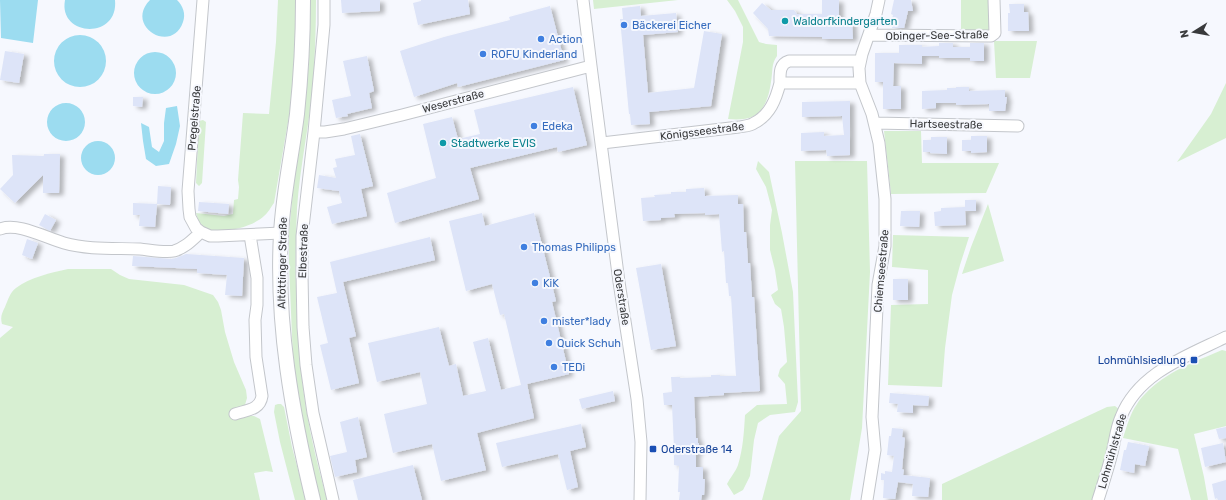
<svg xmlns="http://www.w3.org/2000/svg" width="1226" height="500" viewBox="0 0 1226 500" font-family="Rubik,sans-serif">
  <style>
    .green { fill: #d7efd2 }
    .water { fill: #9cdcf0 }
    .building { fill: #dde4f8; filter: url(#shadow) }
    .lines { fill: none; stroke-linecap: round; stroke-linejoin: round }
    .minor-casing { stroke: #c3c6cb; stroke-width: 13 }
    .major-casing { stroke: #c3c6cb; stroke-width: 16 }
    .minor { stroke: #fff; stroke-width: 11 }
    .major { stroke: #fff; stroke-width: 14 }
    .culture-dot { fill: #0f9aa8; stroke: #f6f8fe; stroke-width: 1.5 }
    .shop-dot { fill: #3f7fe0; stroke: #f6f8fe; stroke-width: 1.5 }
    .transit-dot { fill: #1a4fb4; stroke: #f6f8fe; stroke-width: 1.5 }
    .labels { text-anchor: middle; stroke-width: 4; stroke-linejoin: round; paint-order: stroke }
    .culture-label { font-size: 11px; fill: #0d838f; stroke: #f6f8fe; text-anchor: start }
    .shop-label { font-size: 11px; fill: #366cbe; stroke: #f6f8fe; text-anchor: start }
    .street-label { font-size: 11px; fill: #393a3c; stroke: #f6f8fe }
    .transit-label { font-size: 11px; fill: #164399; stroke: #f6f8fe; text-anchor: end }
  </style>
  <defs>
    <filter id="shadow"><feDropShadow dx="4.5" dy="2.5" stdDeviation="2" flood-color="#0004"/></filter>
  </defs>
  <rect width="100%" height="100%" fill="#f6f8fe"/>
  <path class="green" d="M278,0H297V38L292,99L274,203C271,207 268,213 264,216C253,227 216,237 203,226C199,223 197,217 196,213L224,216L233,214L234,200L238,199L239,187L238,180L243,113L269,114L276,42Z
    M310,0H316C316,28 315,57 313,85C309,126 300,167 297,208C294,273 296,345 306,408C311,439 319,470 327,500H320L312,471L296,385L293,360L289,264V233L294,180L305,101L309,60Z
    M593,0H678L594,9Z
    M727,0H738L759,42L766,44L777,45V56C771,64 773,72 771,82C767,110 757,122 728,119L743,42V27L735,11Z
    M961,0H991V30L961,31Z
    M994,41H1037L1030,78H996Z
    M1226,83V138L1177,162L1211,114Z
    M203,120L206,122L202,183L199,186L196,183L199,121Z
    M884,131H921L922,163H999L986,193L891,194Z
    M758,161L769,172L782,233L793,292L798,402L795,412L770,415L758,423L754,440L750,476L743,490L734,495L727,484C730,478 736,471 738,465C743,449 744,432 745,415L757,405L787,404L785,384L778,376L780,369L787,362L784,327L781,309L775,304L771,295L778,290L775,270L770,250V225L772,210L766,187L756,169Z
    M795,161H867L870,272L862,428L850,500H762L779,436L801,411Z
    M988,204L1004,261L962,274L971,247Z
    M893,235L969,237L960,265L952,295L945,348L942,387L888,385L891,305L928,304V270L892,267Z
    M68,269H111L120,275L129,279L184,285L213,295L218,302L221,310L225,332L234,362L246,390L247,398L245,405L242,408L248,416H254L260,419L273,472L266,471L254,473L260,500H0V338L13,327L2,324C0,317 2,313 5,307C8,300 10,292 16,288C30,277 51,273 68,269Z
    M1222,350L1226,351V426L1194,434L1204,477L1208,500H1191L1178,449L1123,438C1127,426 1130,414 1137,404C1139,400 1142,397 1145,394C1166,372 1194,362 1222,350Z
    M278,404H281L284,407L292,447L306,500H295L280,442L274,412L275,405Z
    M1115,406L1120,410L1094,500H942V484L1107,407Z"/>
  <path class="water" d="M0,0H38L33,43L1,38Z
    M65,0H115C119,40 58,37 65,0Z
    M150,0H177C183,6 186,14 183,22C172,55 124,26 150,0Z
    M54 61a26 26 0 1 1 52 0a26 26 0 1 1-52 0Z
    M134 73a21 21 0 1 1 42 0a21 21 0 1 1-42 0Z
    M47 122a19 19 0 1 1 38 0a19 19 0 1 1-38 0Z
    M177,106L180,126L176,144L169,164L156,166L146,159L143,141L141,123L149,127L152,147L159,152L164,141V123L166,108Z
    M81 158a17 17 0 1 1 34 0a17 17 0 1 1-34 0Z"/>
  <path class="building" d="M341,0H380V11L342,13Z
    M421,0H468L470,14L418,25L413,3L421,1Z
    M822,0H839V21H852L853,39H822V37L769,36L768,29L753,13L762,3L771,10H794L797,14H822Z
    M894,0H911L913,11H908L904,28H892L894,19H892L893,15L891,14Z
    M1009,4H1024V12H1028L1029,31H1008V13H1010Z
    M550,6L564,60L458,87L457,83L414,97L400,51L444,37L510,20L509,17Z
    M640,6L641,16L676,13L678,32L643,35L648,93L694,88L704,31L722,34L711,106L649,112L650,124L631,125L630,114H629L620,19H623L622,8Z
    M939,43H953V47H970V43H984V61H970V58H939V56H922V64L894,63L893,86H901V109H883V82H875V53H899V45H922V47L939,46Z
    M5,51L24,54L19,83L0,80Z
    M367,56L374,91L369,93L372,108L347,114L348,116L336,118L332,100L351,96L343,61Z
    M573,87L587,145L558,152L557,147L470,168L479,199L395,223L387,193L436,178L423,124L452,117L458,139L480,134L474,110Z
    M956,87H969V91L1005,90V97H1007L1005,111H989V104L956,105V103H936V108L922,109V91L947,90V88H956Z
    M133,97H143L142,107L133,106Z
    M850,101V155L827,156L826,150L801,151V133L824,132V136L844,135L842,116L802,117V102Z
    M360,134L373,186L361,189L367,216L332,224L327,207L342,203L339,191L317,188L319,175L336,178L333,168L337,167L335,159L355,155L351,136Z
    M971,136H987V152L971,153V151H962V140H971Z
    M931,137H947V154L930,153V152H923V140H931Z
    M44,154H60L59,193H43V175L15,203L0,189L13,175L12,155L44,156Z
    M158,186L171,187L170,205L157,204Z
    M704,188L705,196L738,195V204H743L744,232H746L748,263H750L752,297H754L760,391L724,393V395L694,397L696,438H698V443H699V452H696V467H703V479H705L704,495H702L701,500H679L680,492H678L679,466L674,465V448L672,405H664L663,393L672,392L671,377H680V378L711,377V375H720V376H736L731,296H729L728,283H726L724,251L722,252L719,214L705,215V213L674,214L675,217L661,218V220L643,221L641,198L655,197L654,195L671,194V192H686V189Z
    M965,200H976V211H965L966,225L935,226L934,212L941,211V208L965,207V209Z
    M199,202L229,204L228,214L198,211Z
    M133,203L157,204L155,227L139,226L140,215H133Z
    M901,211H920L919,227L900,226Z
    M482,213L485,226L534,213L556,301L552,302L569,374L527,384L534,418L477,433L486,470L441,481L432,444L393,453L384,414L427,404L420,372L377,382L368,343L439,327L449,366L456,364L463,396L486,391L473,342L488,338L501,390L521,385L504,314L500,315L492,284L466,291L449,221Z
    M45,214L56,220L50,231L39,225Z
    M430,237L435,260L343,282L356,336L349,338L359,383L331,390L320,345L328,343L317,297L337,293L330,262Z
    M27,239L38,243L32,259L22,255Z
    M186,254L244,258L242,296L225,295L227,275L197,273V269L132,266L133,256L171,259L176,258Z
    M661,264L676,346L651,350L636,268Z
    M893,279H908V300H893Z
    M613,391L615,401L582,409L579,399Z
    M890,393L929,396L928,406L913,405V413L897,412L898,404L889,403Z
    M358,417L367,457L355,460L357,472L335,477L330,456L347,452L340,422Z
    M581,424L586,447L570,451L578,487L567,490L558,454L502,467L496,443Z
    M1226,427V438L1219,439L1216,429Z
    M892,428L903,429L902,437L905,438L902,469L904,470L903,475L930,478L928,497L912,496L913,484L898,482L895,499L883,498L884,480H881V473L885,474V471L892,472L894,456L887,455L889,436H891Z
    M1128,442L1149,446L1145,466L1135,464L1134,473L1120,470L1124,450H1126Z
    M1223,443L1226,462L1205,467L1201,448Z
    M413,465L422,500H358L353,480Z
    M1226,480V500H1218L1217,498L1215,499L1212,484Z"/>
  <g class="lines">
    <g class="minor-casing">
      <path id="minor" d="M203,0L188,191L189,209L190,217L196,228L201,232L210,236H218L281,233
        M324,0V25L314,132L302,236V274L303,327L306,365L313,413L333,500
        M583,0L591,66L619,282L637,399L641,442L640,500
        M869,35L991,36L995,33L994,0
        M860,83H780C780,74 779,64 789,61H860
        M875,123L1018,126
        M314,132H325L344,129L402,115L591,66
        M602,143L739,127C744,126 750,126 754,123C770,115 776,99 780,83
        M0,229C18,222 46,238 64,243C89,250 115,248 140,249C150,250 165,253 174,251C185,248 192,240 201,232
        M235,414C247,410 260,410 262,396L256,357L255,320L257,305V278L250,235
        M867,500L875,450L872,417L878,285L885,246V199L879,143L872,114L860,83L859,68L862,54L876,14L879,0
        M1098,500C1103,484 1108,469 1112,453C1115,441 1116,428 1121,417C1138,373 1187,356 1226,337"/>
    </g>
    <g class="major-casing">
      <path id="major" d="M303,0C303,38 301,76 297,114C292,154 283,194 281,234C276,324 292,413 313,500"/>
    </g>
    <use href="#minor" class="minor"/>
    <use href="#major" class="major"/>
  </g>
  <g class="culture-dot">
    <circle cx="785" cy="21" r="4"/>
    <circle cx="443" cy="143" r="4"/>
  </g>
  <g class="shop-dot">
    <circle cx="624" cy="25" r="4"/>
    <circle cx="541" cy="39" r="4"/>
    <circle cx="483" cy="54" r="4"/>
    <circle cx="534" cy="126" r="4"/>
    <circle cx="524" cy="247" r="4"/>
    <circle cx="535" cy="283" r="4"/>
    <circle cx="544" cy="321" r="4"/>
    <circle cx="549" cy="343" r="4"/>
    <circle cx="554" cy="367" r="4"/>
  </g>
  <g class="transit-dot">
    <rect x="1190" y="356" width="8" height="8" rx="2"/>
    <rect x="649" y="445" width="8" height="8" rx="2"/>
  </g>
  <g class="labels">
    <g class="culture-label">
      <text x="793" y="25">Waldorfkindergarten</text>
      <text x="451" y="147">Stadtwerke EVIS</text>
    </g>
    <g class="shop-label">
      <text x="632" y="29">Bäckerei Eicher</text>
      <text x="549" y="43">Action</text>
      <text x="491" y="58">ROFU Kinderland</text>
      <text x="542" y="130">Edeka</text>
      <text x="532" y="251">Thomas Philipps</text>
      <text x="543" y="287">KiK</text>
      <text x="552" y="325">mister*lady</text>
      <text x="557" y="347">Quick Schuh</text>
      <text x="562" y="371">TEDi</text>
    </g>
    <g class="street-label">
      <text transform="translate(937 35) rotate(-1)" y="4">Obinger-See-Straße</text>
      <text transform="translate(453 101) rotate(-15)" y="4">Weserstraße</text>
      <text transform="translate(194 118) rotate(-85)" y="4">Pregelstraße</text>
      <text transform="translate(946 124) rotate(1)" y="4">Hartseestraße</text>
      <text transform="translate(702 131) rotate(-7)" y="4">Königsseestraße</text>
      <text transform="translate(303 251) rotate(-88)" y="4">Elbestraße</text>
      <text transform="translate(282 263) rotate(-89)" y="4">Altöttinger Straße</text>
      <text transform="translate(881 271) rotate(-85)" y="4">Chiemseestraße</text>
      <text transform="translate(622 297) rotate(81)" y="4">Oderstraße</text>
      <text transform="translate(1112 451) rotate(-74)" y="4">Lohmühlstraße</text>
    </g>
    <g class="transit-label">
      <text x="1186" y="364">Lohmühlsiedlung</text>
      <text x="661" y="453" text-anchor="start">Oderstraße 14</text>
    </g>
  </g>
  <g transform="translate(1194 32) rotate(259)" stroke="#f6f8fe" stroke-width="3" paint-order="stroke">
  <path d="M0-3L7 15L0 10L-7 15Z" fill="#393a3c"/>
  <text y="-6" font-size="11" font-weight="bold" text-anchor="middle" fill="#393a3c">N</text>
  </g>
</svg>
